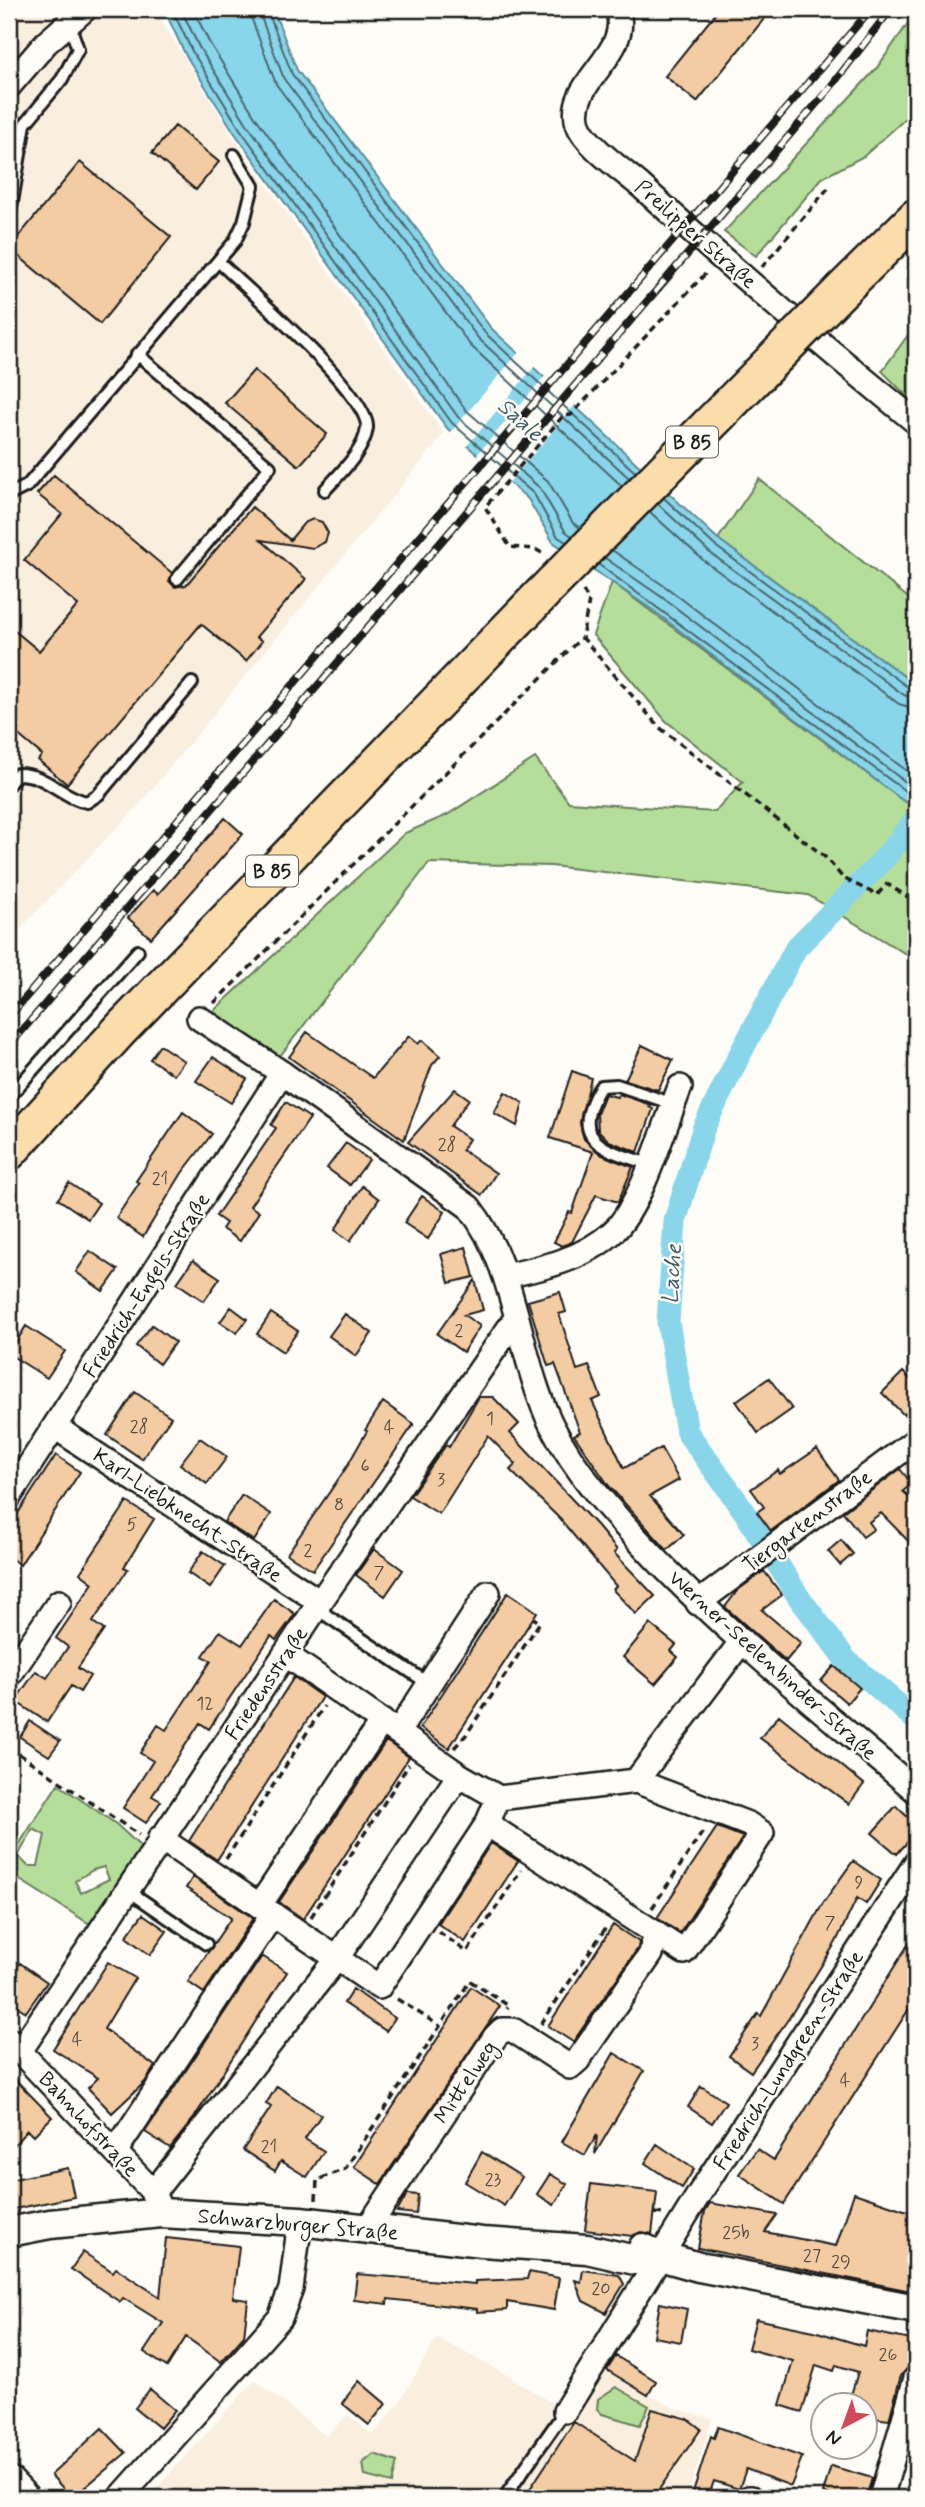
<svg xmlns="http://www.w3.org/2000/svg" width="925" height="2507" viewBox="0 0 925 2507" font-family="Mynerve,sans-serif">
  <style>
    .built { fill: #faeede }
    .green { fill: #b5de9a; stroke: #687d5b; stroke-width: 2; fill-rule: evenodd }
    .water { fill: #89d5e9; stroke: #5d8b97; stroke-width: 2 }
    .pier { fill: #fdfcf7 }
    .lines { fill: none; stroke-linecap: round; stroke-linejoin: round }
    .shore { stroke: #48666e; stroke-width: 2 }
    .canal { stroke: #89d5e9; stroke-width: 23 }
    .building { fill: #f3cca3; stroke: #1c1c1c; stroke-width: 2 }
    .service-casing { stroke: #1c1c1c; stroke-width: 16 }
    .minor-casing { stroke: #1c1c1c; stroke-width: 28 }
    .tertiary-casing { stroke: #1c1c1c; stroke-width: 33 }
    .primary-casing { stroke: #1c1c1c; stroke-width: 40 }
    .path { stroke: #1c1c1c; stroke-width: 3.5; stroke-dasharray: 7 5; stroke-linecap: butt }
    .service { stroke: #fdfcf7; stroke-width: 10 }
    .minor { stroke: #fdfcf7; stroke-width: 23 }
    .tertiary { stroke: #fdfcf7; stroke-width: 28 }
    .primary { stroke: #fbddab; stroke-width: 35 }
    .rail-casing { stroke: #1c1c1c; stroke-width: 8 }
    .rail { stroke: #fdfcf7; stroke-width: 5; stroke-dasharray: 16; stroke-linecap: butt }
    .primary-bridge-casing { stroke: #1c1c1c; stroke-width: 40; stroke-linecap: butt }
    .primary-bridge { stroke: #fbddab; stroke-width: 35 }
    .labels { text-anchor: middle; stroke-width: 5; stroke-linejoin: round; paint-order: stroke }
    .number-label { font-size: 18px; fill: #52483e }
    .shield { fill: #fdfcf7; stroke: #605f5e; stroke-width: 2 }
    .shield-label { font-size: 19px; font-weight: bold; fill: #1c1c1c }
    .street-label { font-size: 21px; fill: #1c1c1c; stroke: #fdfcf7 }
    .water-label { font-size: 23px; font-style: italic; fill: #425d64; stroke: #fdfcf7 }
  </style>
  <rect width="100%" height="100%" fill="#fdfcf7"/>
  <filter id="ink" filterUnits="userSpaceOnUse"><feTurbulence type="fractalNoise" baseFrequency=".0143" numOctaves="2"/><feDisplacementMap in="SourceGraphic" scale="14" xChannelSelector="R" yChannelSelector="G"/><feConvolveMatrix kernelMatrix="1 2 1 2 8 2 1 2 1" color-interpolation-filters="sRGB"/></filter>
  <g filter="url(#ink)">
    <path class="built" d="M9,9H154L236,142L444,434L139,805L9,940Z
      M437,2338L500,2371L574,2417L605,2368L671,2407L712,2419L687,2498H148L255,2380L326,2436L348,2415L373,2435L399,2403Z"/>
    <path class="green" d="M916,12V109L864,156L822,178L756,256L724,232L876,69Z
      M916,324V405L882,371Z
      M759,479L916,604V685L718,539Z
      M612,582L902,800L916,807V960L808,895L551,866L429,863L277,1060L206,1018L405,833L447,815L535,758L569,802L715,812L743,782L666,721L593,635Z
      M58,1784L116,1824L141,1847L93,1926L9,1873V1860ZM33,1829L45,1835L38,1866H28L18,1856ZM104,1867L109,1879L81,1893L75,1881L93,1870Z
      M616,2387L649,2406L640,2425L602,2414L597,2409L598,2399Z
      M374,2454L397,2462L392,2483L365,2476L363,2463Z"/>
    <path class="water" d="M164,9H273L297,70L491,328L718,539L916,685V807L902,800L654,611L553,542L528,499L447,428L234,132L185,54Z"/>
    <path class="pier" d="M520,351L536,365L465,448L449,434Z
      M546,375L577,403L507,485L475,457Z"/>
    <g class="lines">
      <path class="shore" d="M172,9L192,51L240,129L452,423L534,494L558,537L566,542
        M181,9L199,47L247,124L458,417L540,488L565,531L572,536
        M193,9L209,42L256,118L466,410L548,481L573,523L580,528
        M248,9L276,84L470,345L622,486
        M258,9L284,79L478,338L629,478
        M267,9L292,74L485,333L635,472
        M664,498L714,545L909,688L916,690
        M658,504L709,552L904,695L916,699
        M650,512L703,560L899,704L916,709
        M612,550L670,590L916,778
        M605,558L663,598L916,790
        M598,564L916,799"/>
      <path class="canal" d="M916,819L883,860L796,948L738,1058L704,1127L675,1221L668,1322L687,1432L744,1511L798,1596L846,1660L916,1720"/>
    </g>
    <path class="building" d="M719,9H772L697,102L665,76Z
      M175,126L219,162L196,190L152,153Z
      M80,162L171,237L100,324L9,248Z
      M254,370L327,434L299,466L225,403Z
      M54,475L172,573L169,581L175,587L186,585L252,507L290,540L304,523L313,519L322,522L328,533L325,542L313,548L261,540L306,579L256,637L262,641L246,661L201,624L67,784L38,760L42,755L9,727V626L39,651L78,605L24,560L62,514L37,494Z
      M225,818L243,834L151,938L128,918L153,890L158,894Z
      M307,1032L373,1078L409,1036L418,1044L422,1040L440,1056L432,1065L404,1140L289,1057Z
      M160,1045L184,1061L174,1075L150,1059Z
      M642,1045L673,1060L658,1090L625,1080Z
      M213,1057L247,1079L231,1103L196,1081Z
      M572,1071L591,1078L580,1123L584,1139L602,1155L633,1167L618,1202L596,1195L572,1242L562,1246L554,1242L569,1212L572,1213L593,1152L550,1138Z
      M455,1089L469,1099L450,1126L469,1139L462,1150L496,1173L482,1195L408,1142Z
      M505,1092L523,1103L517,1126L494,1113Z
      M605,1094L617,1097L619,1094L651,1105L649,1107L653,1109L638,1152L609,1141L598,1130L597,1114Z
      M286,1102L310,1118L250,1206L259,1212L240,1241L222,1229L226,1223L216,1216L276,1128L271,1125Z
      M183,1112L212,1134L182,1173L143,1237L116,1218L139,1183L136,1181Z
      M346,1143L369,1160L350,1185L327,1168Z
      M69,1183L99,1203L88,1219L58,1199Z
      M362,1186L379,1199L350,1241L335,1230Z
      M422,1196L445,1212L428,1239L404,1223Z
      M466,1247L474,1277L449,1283L441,1254Z
      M90,1251L118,1270L103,1291L76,1272Z
      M193,1260L220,1278L204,1301L177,1283Z
      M475,1280L483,1310L464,1315L480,1326L463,1352L437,1334Z
      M560,1292L566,1312L559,1314L577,1370L589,1366L601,1397L592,1401L624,1468L661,1448L679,1480L650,1496L684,1535L667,1550L609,1486L574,1435L580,1432L555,1364L548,1366L528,1301Z
      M231,1307L247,1319L237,1333L220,1322Z
      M271,1313L298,1331L283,1352L257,1334Z
      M345,1314L372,1333L356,1356L329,1336Z
      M152,1325L175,1342L159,1364L136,1346Z
      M26,1326L65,1351L47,1378L9,1354Z
      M903,1372L916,1385V1402L904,1415L882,1393Z
      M769,1378L792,1409L758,1433L736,1401Z
      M135,1392L171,1417L142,1459L107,1435Z
      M479,1397H493L519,1424L510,1433L598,1527L617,1550L614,1553L655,1596L636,1614L613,1590L616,1586L560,1519L510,1470L516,1464L488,1436L439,1514L410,1496L446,1445L449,1447Z
      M383,1402L414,1424L313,1570L287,1554L346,1468L367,1431L365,1430Z
      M200,1438L227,1457L207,1484L180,1464Z
      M817,1449L839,1480L771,1531L757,1512L764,1507L751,1489L778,1470L780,1474Z
      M56,1455L80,1472L20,1565L9,1557V1527Z
      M900,1469L912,1484L903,1491L916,1505V1549L881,1513L869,1522L874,1529L863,1537L843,1512Z
      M242,1495L271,1514L254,1541L224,1522Z
      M127,1502L154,1519L124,1567L128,1569L93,1622L104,1630L78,1668L90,1676L80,1692L71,1686L47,1722L15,1701L36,1671L47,1678L68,1647L56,1638L93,1583L80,1573Z
      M841,1540L853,1554L840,1565L828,1551Z
      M374,1549L403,1570L385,1596L356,1575Z
      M203,1551L225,1566L210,1588L188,1573Z
      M764,1571L782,1595L762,1610L801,1643L786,1661L725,1607L738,1590Z
      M508,1592L537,1612L449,1748L420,1728Z
      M274,1599L295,1614L276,1640L271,1636L209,1729L200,1723L152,1796L161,1801L146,1823L123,1808L153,1761L140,1753L158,1725L166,1730L211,1661L203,1656L220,1631L242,1645Z
      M650,1624L676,1645L671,1651L678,1657L655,1684L623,1657Z
      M834,1666L860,1688L847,1703L821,1681Z
      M294,1677L322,1697L217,1860L189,1841Z
      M779,1715L864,1784L849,1804L760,1738Z
      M30,1721L60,1741L49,1756L20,1737Z
      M386,1741L409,1757L303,1919L279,1902Z
      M896,1806L916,1825V1832L897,1854L872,1833Z
      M717,1827L743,1837L680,1933L657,1918Z
      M491,1843L518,1861L465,1942L438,1924Z
      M853,1861L881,1880L866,1904L857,1898L836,1942L789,2018L751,2072L729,2056L758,2014L761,2016L823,1903Z
      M193,1877L253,1918L204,1993L188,1982L231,1918L186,1888Z
      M143,1914L167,1931L150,1955L126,1937Z
      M613,1925L639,1942L638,1948L573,2042L548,2026Z
      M916,1932V1998L784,2204L739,2174L757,2149L774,2160Z
      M262,1956L287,1972L194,2118L170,2148L145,2132Z
      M108,1962L135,1978L104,2029L155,2066L145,2082L112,2113L88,2088L98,2078L53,2049Z
      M20,1963L47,1982L26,2012L9,2001V1980Z
      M471,1987L500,2006L380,2184L354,2167Z
      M353,1989L395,2018L386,2031L344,2003Z
      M614,2053L644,2071L595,2154L597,2135L585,2155L562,2142Z
      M9,2073L52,2117L33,2136L27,2130L9,2151Z
      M277,2086L321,2115L305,2139L324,2151L307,2177L281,2161L275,2171L243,2150L271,2107L266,2104Z
      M701,2086L726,2102L712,2123L688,2107Z
      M657,2144L694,2169L682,2188L645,2163Z
      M482,2152L522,2177L504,2206L465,2182Z
      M68,2168L74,2197L9,2210V2180Z
      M550,2174L567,2184L554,2205L537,2194Z
      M591,2184L657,2192L652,2234L641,2232L632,2236L585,2230Z
      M854,2193L916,2214V2292L698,2248L705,2211L710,2203L777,2215L765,2232L836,2246Z
      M407,2194L418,2195L416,2214L397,2212Z
      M166,2238L239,2246L233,2298L248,2300L244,2336L221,2362L186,2337L167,2367L144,2352L163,2323L123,2298L120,2302L71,2269L83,2252L113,2272L116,2268L160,2297Z
      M583,2270L619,2275L624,2284L606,2313L583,2301L575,2280L581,2282Z
      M529,2272L559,2278L554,2310L507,2302V2310L477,2312V2309L388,2299L387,2304L354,2300L357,2274L475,2284V2281L527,2279Z
      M660,2303L687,2309L681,2342L654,2337Z
      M756,2319L814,2331L864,2346L867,2331L916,2341L912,2365L901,2375L889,2420L865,2417V2405H848L858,2372L836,2365L834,2371L816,2365L802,2412L780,2405L793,2361L748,2349Z
      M616,2356L656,2381L648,2395L607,2370Z
      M359,2381L386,2404L369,2425L342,2403Z
      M150,2389L175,2410L160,2428L135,2408Z
      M652,2409L688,2419L701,2429L653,2498H524L574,2422L635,2461Z
      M718,2427L802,2457L791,2486L746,2469L739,2489L714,2481L708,2498L692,2495L711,2436L714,2438Z
      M102,2428L126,2453L72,2498L51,2475Z
      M831,2466L872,2478L866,2498H841L823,2493Z"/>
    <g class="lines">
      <g class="service-casing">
        <path id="service" d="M9,220L25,124L62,79L78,49L69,23
          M218,261C245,287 370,395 367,428C364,452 340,473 325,490
          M137,354L270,467L177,579
          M9,495L27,486L235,241L244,222L253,186L234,155
          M9,784L17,774C45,773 61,797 87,802L99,794L192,683
          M9,1097L138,951
          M649,1164C623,1155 579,1148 589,1112C592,1102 595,1094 601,1086L617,1085L673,1104
          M320,1603L326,1615L429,1684
          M126,1889L206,1944
          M504,2498L565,2411"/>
      </g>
      <g class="minor-casing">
        <path id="minor" d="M617,9C634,54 565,82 578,124C585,145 625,172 642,187C731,268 823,346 916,422
          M9,86L46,43L85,9
          M199,1018L282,1073L469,1207C518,1269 517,1354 551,1424C577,1476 615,1516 655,1558C736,1642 828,1715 916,1791
          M505,1276C543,1268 584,1259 613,1232C641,1207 665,1124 680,1087
          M55,1427L320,1602
          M9,1497L282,1073
          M698,1603L916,1440
          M285,1654L459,1775L499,1798L636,1781L742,1641
          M9,1676L59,1602
          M398,1732L488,1593
          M636,1781L748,1824L762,1833L684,1952L655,1933
          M160,1838L379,1987L487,1824L493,1810
          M260,1905L382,1721
          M9,2040L151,2190L159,2206
          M20,2051L320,1602L516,1318
          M115,2152L273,1914
          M153,2193L337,1958L459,1775
          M367,2229L495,2037L502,2030H513L570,2067L578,2060L651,1954L655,1933L487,1824
          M565,2411L699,2194L916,1863
          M120,2498L280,2318L291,2289L300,2221
          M749,2498H751
          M881,2498L916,2378"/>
      </g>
      <g class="tertiary-casing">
        <path id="tertiary" d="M9,2232L50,2224L161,2213L300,2221L482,2242L587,2249L635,2260L660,2256
          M643,2248L660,2256L699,2267L916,2309
          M9,2481L25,2498"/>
      </g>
      <g class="primary-casing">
        <path id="primary" d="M843,289L916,217
          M9,1152L121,1029L541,595"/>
      </g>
      <path class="path" d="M560,9H594
        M762,267L829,187
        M542,553L535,549L510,547L485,507L563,416L571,415L707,272
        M583,591L589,601L582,637L659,727L825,857L843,878L877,895L887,884L916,902
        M214,1003L582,637
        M9,1747L139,1835
        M454,1748L466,1735L540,1622L533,1618
        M226,1859L324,1706
        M652,1908L704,1830
        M311,1917L409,1764
        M439,1932L467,1952L521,1870
        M397,1999L440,2026
        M541,2024L607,1926
        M316,2200L317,2180L345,2169L470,1981L509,2006L507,2009
        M655,2213L663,2214"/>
      <use href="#service" class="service"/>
      <use href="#minor" class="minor"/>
      <use href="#tertiary" class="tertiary"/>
      <use href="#primary" class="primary"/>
      <g class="rail-casing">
        <path id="rail" d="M9,1017L871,9
          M9,1046L829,89L891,9"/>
      </g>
      <use href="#rail" class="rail"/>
      <g class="primary-bridge-casing">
        <path id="primary-bridge" d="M541,595L843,289"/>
      </g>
      <use href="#primary-bridge" class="primary-bridge"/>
    </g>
  </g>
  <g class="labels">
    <g class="number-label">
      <text x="447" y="1150">28</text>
      <text x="160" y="1184">21</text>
      <text x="459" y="1336">2</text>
      <text x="490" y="1424">1</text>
      <text x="139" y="1432">28</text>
      <text x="389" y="1433">4</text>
      <text x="365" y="1471">6</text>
      <text x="441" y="1485">3</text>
      <text x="339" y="1510">8</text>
      <text x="132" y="1530">5</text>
      <text x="308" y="1556">2</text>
      <text x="379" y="1578">7</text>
      <text x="205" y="1709">12</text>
      <text x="859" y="1888">9</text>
      <text x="830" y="1928">7</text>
      <text x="77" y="2045">4</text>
      <text x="755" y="2049">3</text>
      <text x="845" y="2086">4</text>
      <text x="269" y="2152">21</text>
      <text x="493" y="2185">23</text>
      <text x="736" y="2238">25b</text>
      <text x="812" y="2261">27</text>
      <text x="841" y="2267">29</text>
      <text x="601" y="2294">20</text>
      <text x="888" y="2360">26</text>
    </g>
    <g class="shield">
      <rect x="666" y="426.5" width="52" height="31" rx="5"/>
      <rect x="246" y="855.5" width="52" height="31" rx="5"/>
    </g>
    <g class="shield-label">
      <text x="692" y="449">B 85</text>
      <text x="272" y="878">B 85</text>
    </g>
    <g class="street-label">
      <text transform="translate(696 234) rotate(41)" y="7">Preilipper Straße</text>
      <text transform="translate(146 1285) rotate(-57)" y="7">Friedrich-Engels-Straße</text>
      <text transform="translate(188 1515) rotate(34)" y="7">Karl-Liebknecht-Straße</text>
      <text transform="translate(807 1521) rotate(-37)" y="7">Tiergartenstraße</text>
      <text transform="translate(773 1665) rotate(42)" y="7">Werner-Seelenbinder-Straße</text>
      <text transform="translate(266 1683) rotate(-56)" y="7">Friedensstraße</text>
      <text transform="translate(788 2060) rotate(-57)" y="7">Friedrich-Lundgreen-Straße</text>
      <text transform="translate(465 2082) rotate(-56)" y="7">Mittelweg</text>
      <text transform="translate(89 2124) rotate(47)" y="7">Bahnhofstraße</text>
      <text transform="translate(298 2224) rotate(5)" y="7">Schwarzburger Straße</text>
    </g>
    <g class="water-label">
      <text transform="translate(521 419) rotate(42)" y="8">Saale</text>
      <text transform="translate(671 1274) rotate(-86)" y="8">Lache</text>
    </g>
  </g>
  <rect width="925" height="2507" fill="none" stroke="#fdfcf7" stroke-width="35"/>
  <rect x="18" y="18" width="890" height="2472" fill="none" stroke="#1c1c1c" stroke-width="2.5" filter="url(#ink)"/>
  <g transform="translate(844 2426) rotate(221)"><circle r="33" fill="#fdfcf7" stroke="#a3a29f" stroke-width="2"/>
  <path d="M0-5L12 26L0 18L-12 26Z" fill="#d1495b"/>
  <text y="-10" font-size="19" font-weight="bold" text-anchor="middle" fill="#1c1c1c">N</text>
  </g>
</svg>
